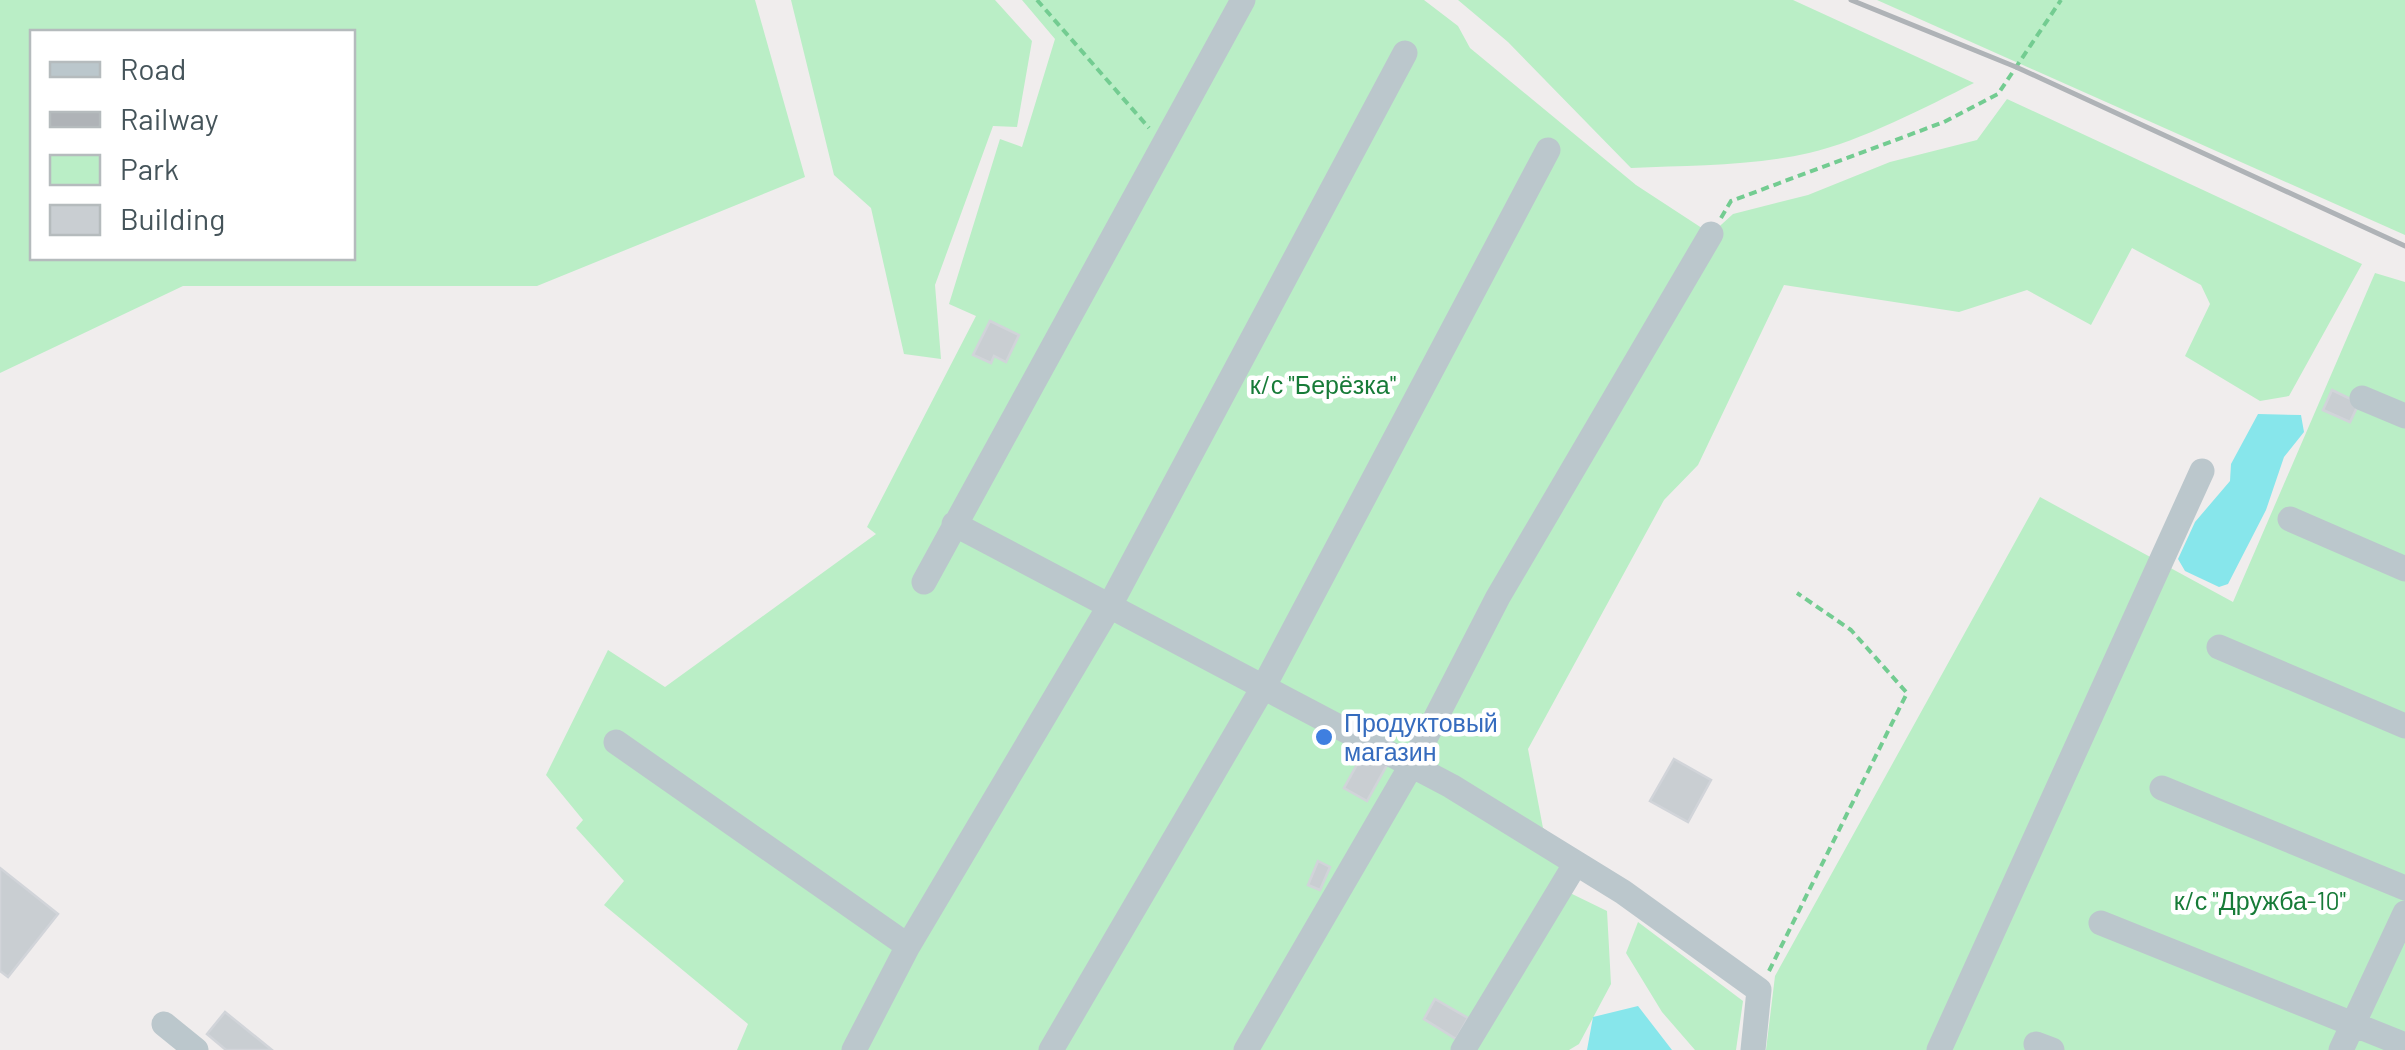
<svg xmlns="http://www.w3.org/2000/svg" width="2405" height="1050" viewBox="0 0 2405 1050" font-family="Barlow,sans-serif">
  <style>
    .green { fill: #baeec6; fill-rule: evenodd }
    .water { fill: #87e6eb }
    .building { fill: #c9ced2; stroke: #d1d4d9; stroke-width: 2.5 }
    .lines { fill: none; stroke-linecap: round; stroke-linejoin: round }
    .path { stroke: #73cc91; stroke-width: 4; stroke-dasharray: 8 5; stroke-linecap: butt }
    .minor { stroke: #bbc7cc; stroke-width: 25 }
    .rail { stroke: #afb3b7; stroke-width: 5 }
    .shop-dot { fill: #3f7fe0; stroke: #fff; stroke-width: 4 }
    .labels { text-anchor: middle; stroke-width: 9; stroke-linejoin: round; paint-order: stroke }
    .park-label { font-size: 25px; fill: #177b38; stroke: #fff }
    .shop-label { font-size: 25px; fill: #366cbe; stroke: #fff; text-anchor: start }
  </style>
  <rect width="100%" height="100%" fill="#f0eded"/>
  <path class="green" d="M0,0H755L805,177L537,286H183L0,373ZM32,32H352V258H32Z
    M791,0H995L1032,41L1017,127L993,126L935,285L941,359L904,354L871,208L834,175Z
    M1022,0H1424L1458,26L1470,48L1636,185L1711,234L1733,214L1808,195L1890,162L1977,140L2007,99L2362,264L2289,396L2260,401L2185,356L2210,304L2201,285L2132,248L2091,325L2027,290L1959,312L1784,285L1698,465L1664,500L1528,749L1543,828L1580,856L1568,892L1607,911L1611,984L1579,1044L1569,1050H737L748,1024L604,905L624,881L576,828L583,820L546,775L608,650L665,687L876,534L867,527L976,316L949,304L1000,139L1022,147L1055,39Z
    M1458,0H1793L1974,83C1926,107 1861,141 1809,153C1751,166 1690,165 1631,168L1508,42Z
    M1877,0H2405V235Z
    M2375,273L2405,282V1050H1766L1775,976L2040,497L2233,602Z
    M1638,922L1743,1001L1736,1050H1695L1662,1012L1626,953Z"/>
  <path class="water" d="M2258,414L2301,415L2304,432L2284,457L2266,510L2228,584L2219,587L2185,571L2178,559L2195,522L2230,481L2231,464Z
    M1638,1006L1672,1050H1587L1593,1017Z"/>
  <path class="building" d="M990,321L1019,335L1006,362L994,356L991,363L973,355Z
    M2332,390L2359,403L2350,422L2323,410Z
    M1364,752L1387,765L1367,801L1344,788Z
    M1674,759L1711,780L1688,822L1650,801Z
    M1318,861L1330,867L1320,890L1308,885Z
    M0,868L58,914L8,977L0,971Z
    M1435,999L1468,1018L1456,1039L1424,1019Z
    M225,1012L272,1050H226L207,1034Z"/>
  <g class="lines">
    <path class="path" d="M1037,0L1149,128
      M1721,218L1731,201L1944,122L1998,94L2061,0
      M1769,971L1907,693L1851,630L1797,593"/>
    <path class="minor" d="M2362,398L2405,416
      M2290,519L2405,569
      M954,524L1451,786L1623,892L1759,990L1753,1050
      M924,582L1243,0
      M2219,647L2405,726
      M616,742L908,946
      M2162,788L2405,888
      M2101,923L2405,1045
      M164,1024L196,1050
      M2036,1044L2052,1050
      M854,1050L908,946L1109,607L1405,53
      M1051,1050L1264,686L1548,150
      M1246,1050L1411,766L1498,597L1711,234
      M1463,1050L1576,863
      M1939,1050L2202,471
      M2341,1050L2405,913"/>
    <path class="rail" d="M1851,0L2016,67L2405,246"/>
  </g>
  <circle class="shop-dot" cx="1324" cy="737" r="10"/>
  <g class="labels">
    <g class="park-label">
      <text x="1323" y="394">к/с "Берёзка"</text>
      <text x="2260" y="910">к/с "Дружба-10"</text>
    </g>
    <g class="shop-label">
      <text x="1344" y="732">Продуктовый<tspan x="1344" dy="29">магазин</tspan></text>
    </g>
  </g>
  <rect x="30" y="30" width="325" height="230" fill="#ffffff" stroke="#b5bbbd" stroke-width="2.5"/>
  <rect x="50" y="62" width="50" height="15" fill="#bbc7cc" stroke="#b5bbbd" stroke-width="2.5"/>
  <text x="120" y="80" font-size="30" fill="#45545a">Road</text>
  <rect x="50" y="112" width="50" height="15" fill="#afb3b7" stroke="#b5bbbd" stroke-width="2.5"/>
  <text x="120" y="130" font-size="30" fill="#45545a">Railway</text>
  <rect x="50" y="155" width="50" height="30" fill="#baeec6" stroke="#b5bbbd" stroke-width="2.5"/>
  <text x="120" y="180" font-size="30" fill="#45545a">Park</text>
  <rect x="50" y="205" width="50" height="30" fill="#c9ced2" stroke="#b5bbbd" stroke-width="2.5"/>
  <text x="120" y="230" font-size="30" fill="#45545a">Building</text>
</svg>
